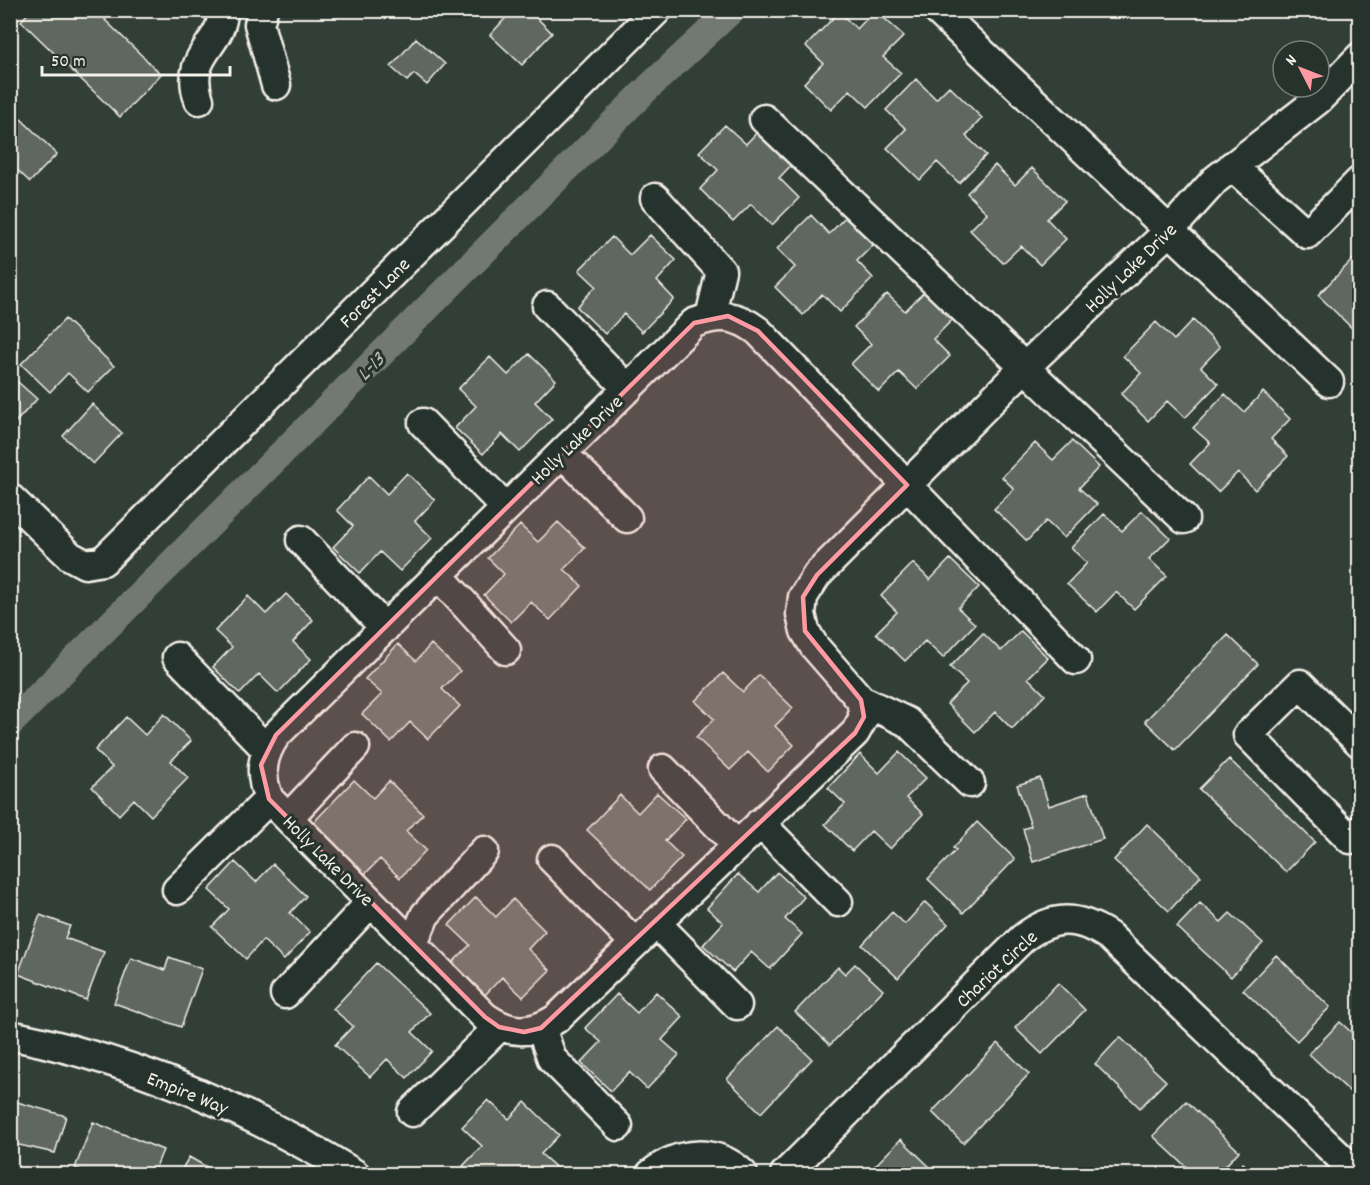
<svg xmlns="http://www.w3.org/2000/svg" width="1370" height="1185" viewBox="0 0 1370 1185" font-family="Dekko,sans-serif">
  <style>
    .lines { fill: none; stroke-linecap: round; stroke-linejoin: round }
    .canal { stroke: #727972; stroke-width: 27 }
    .building { fill: #5f6861; stroke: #f4f1e8; stroke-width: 1.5 }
    .minor-casing { stroke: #f4f1e8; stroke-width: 33 }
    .minor { stroke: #26332d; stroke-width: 28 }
    .marked { fill: #ff9aa2; fill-opacity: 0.2; stroke: #ff9aa2; stroke-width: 4.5; stroke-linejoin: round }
    .labels { text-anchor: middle; stroke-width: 6; stroke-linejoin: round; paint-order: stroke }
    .street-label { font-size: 20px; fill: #f4f1e8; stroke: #26332d }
    .water-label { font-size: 21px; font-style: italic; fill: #babbb3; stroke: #26332d }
  </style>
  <rect width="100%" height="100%" fill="#323e38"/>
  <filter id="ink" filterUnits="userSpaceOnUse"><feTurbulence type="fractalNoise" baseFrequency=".0167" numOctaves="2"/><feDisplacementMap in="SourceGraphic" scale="12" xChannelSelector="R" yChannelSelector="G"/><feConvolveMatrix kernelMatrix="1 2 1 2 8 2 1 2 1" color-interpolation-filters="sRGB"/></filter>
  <g filter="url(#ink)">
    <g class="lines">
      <path class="canal" d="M10,724L650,86L732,10"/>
    </g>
    <path class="building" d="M31,10H114L105,20L161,74L120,117L21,21Z
      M513,10H529L552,33L522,65L490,35Z
      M875,10L904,36L883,57L901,73L868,107L850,90L831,110L804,83L823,63L806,46L839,12L857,29Z
      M416,38L445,64L427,85L414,74L407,81L391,67Z
      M916,79L936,99L949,86L982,118L966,136L986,155L959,183L937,162L920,180L887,148L906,129L886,110Z
      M21,119L57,154L30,182L10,163V129Z
      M725,125L746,144L762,127L796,160L779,178L799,198L772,225L751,204L733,222L700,189L718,170L699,152Z
      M995,165L1015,185L1032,168L1065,201L1047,219L1066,239L1040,265L1021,246L1003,263L970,230L987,213L967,193Z
      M848,214L876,242L857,261L873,278L840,312L822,294L803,315L775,287L795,267L777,249L811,215L829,234Z
      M650,235L676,260L657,281L674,299L642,332L624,314L605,334L577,307L596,286L579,270L612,237L630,255Z
      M1360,252V336L1318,295Z
      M925,291L953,319L933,339L950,356L917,389L899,372L879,392L851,364L871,344L854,327L887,294L905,311Z
      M65,319L114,366L88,392L68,373L50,392L21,364Z
      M1193,320L1220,347L1201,367L1218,384L1185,418L1167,401L1148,421L1121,394L1141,373L1123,356L1156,322L1174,340Z
      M529,354L556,380L535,402L552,419L520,452L502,434L483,454L455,428L476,406L458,389L490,357L508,375Z
      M10,375L37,399L10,428Z
      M1263,392L1290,419L1271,439L1288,456L1255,490L1238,472L1218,492L1190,464L1210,443L1193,428L1225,394L1244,412Z
      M92,404L122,433L93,464L63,436Z
      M1072,441L1099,467L1079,488L1097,504L1064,538L1046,521L1027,541L994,509L1014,489L1002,477L1035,443L1053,460Z
      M407,473L435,500L415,521L432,538L400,571L380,552L360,573L333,547L353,526L337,510L369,476L387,494Z
      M1142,511L1170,538L1149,559L1167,576L1134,609L1116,592L1097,612L1067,584L1087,563L1071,548L1104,514L1122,531Z
      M558,522L585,548L564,569L582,586L550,620L531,602L511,622L484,595L504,574L488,558L520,525L538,542Z
      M950,559L979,587L958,608L975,624L943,658L925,641L905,661L876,633L897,612L881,596L913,563L930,580Z
      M286,594L313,620L293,642L311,659L278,693L259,674L240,694L213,667L232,647L215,631L248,596L266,614Z
      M1021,631L1048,658L1028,678L1045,695L1012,729L995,712L975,732L947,704L967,683L950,667L983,633L1001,651Z
      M1228,635L1258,664L1175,750L1145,721Z
      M398,644L416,661L431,644L460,671L442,689L460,706L428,739L410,722L391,742L362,714L382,694L365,679Z
      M723,673L743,692L759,675L793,708L775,726L794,745L768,772L748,752L730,770L696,737L714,719L695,701Z
      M164,714L191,741L171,761L188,778L151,816L134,799L119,815L92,787L112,767L95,750L126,717L145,735Z
      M899,752L926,778L906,798L923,814L890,849L871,831L852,851L825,824L845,804L828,788L860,754L879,773Z
      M1229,759L1315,842L1286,872L1199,789Z
      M1040,778L1049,806L1088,793L1103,839L1033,862L1023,829L1031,826L1017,785Z
      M354,780L373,798L389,781L423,814L406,831L426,850L400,878L380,859L363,876L310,826Z
      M657,793L686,819L665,841L682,857L650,890L587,830L620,795L638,813Z
      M977,822L1015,859L963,913L928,879L956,850L953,848Z
      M1147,824L1201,876L1169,911L1114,860Z
      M235,862L256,882L273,864L306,896L290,913L310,932L284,960L263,940L246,959L212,927L229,909L209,890Z
      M777,872L804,897L785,919L802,934L770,969L751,952L733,972L703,945L723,923L707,908L738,874L759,892Z
      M476,897L496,917L513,899L545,931L528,949L550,970L523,997L502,977L485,995L452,963L470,945L449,925Z
      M925,902L948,924L898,978L862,945L892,912L905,924Z
      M1200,903L1221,922L1230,913L1263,943L1231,977L1177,927Z
      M40,915L70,926L65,938L104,952L86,1000L18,974Z
      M1276,955L1330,1007L1297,1041L1243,990Z
      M169,957L202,969L181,1027L114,1003L131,958L165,970Z
      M376,963L430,1013L412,1032L432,1051L407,1078L387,1059L370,1077L335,1045L353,1026L333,1009Z
      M855,964L883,990L830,1045L795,1012L838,967L845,974Z
      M1058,983L1085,1010L1042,1054L1015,1028Z
      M656,992L683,1017L662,1040L679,1055L647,1089L629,1072L611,1091L581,1063L601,1042L585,1028L617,994L637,1013Z
      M1340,1022L1360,1040V1101L1309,1054Z
      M778,1026L812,1059L761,1113L727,1079Z
      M1120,1037L1166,1081L1140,1108L1095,1064Z
      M998,1043L1029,1074L963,1143L932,1112Z
      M10,1100L66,1116L55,1153L10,1143Z
      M488,1100L509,1119L525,1102L559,1135L541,1154L561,1172L558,1174H473L463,1166L482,1146L462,1127Z
      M1186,1101L1239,1151L1218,1174H1194L1153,1136Z
      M93,1122L163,1150L153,1174H93L75,1168Z
      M901,1139L936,1173L935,1174H867Z
      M189,1157L219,1174H179Z
      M1243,1163L1255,1174H1232Z"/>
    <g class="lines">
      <g class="minor-casing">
        <path id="minor" d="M263,10L259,24L276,85
          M937,10L1329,382
          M199,100C183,53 223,47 223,10
          M764,119L1184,519
          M1232,166L1307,234L1360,181
          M655,198L721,271L710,317
          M547,306L628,389
          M423,423L506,508
          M562,453L627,518
          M10,498L70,556L85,564L103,561L657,10
          M301,540L385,628
          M438,575L506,650
          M177,657L266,749
          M1076,660L758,331C737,315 720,313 694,323L276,735C261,757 259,774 269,799L485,1017C509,1034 531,1035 556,1019L855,733L864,717L861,700L814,646L805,631L801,614L803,597L817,575L1025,367L1170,230L1215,180L1318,100L1360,57
          M861,700L907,722L970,783
          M1360,743L1300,684L1248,735L1350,839L1360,830
          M663,769L737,845
          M288,818L355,747
          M760,823L838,902
          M552,859L635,943
          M177,890L269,799
          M656,923L737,1005
          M413,944L425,915L484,851
          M285,994L371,902
          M541,1028L552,1059L618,1126
          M10,1035C132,1060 250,1110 355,1174
          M412,1112L499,1027
          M651,1174C679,1151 715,1148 743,1174
          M785,1174L1023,938C1053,915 1077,915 1109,936L1341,1158L1353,1174"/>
      </g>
      <use href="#minor" class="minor"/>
    </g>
  </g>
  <path class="marked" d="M728,316L758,331L907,485L817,575L803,597L805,631L861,700L864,717L855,733L541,1028L524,1032L499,1027L485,1017L269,799L261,765L276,735L694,323Z"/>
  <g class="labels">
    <g class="street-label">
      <text transform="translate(1130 267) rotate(-44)" y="7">Holly Lake Drive</text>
      <text transform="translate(374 292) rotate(-45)" y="7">Forest Lane</text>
      <text transform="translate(576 439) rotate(-44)" y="7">Holly Lake Drive</text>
      <text transform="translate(329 860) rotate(45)" y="7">Holly Lake Drive</text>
      <text transform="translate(996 968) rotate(-43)" y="7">Chariot Circle</text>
      <text transform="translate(188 1092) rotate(22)" y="7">Empire Way</text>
    </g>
    <g class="water-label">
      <text transform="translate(370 366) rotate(-45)" y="7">L-13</text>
    </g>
  </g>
  <rect width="1370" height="1185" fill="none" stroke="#26332d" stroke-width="36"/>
  <rect x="18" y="18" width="1334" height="1149" fill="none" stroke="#f4f1e8" stroke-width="2" filter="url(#ink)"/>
  <g transform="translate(1301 69) rotate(312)"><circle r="28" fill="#26332d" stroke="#787f78" stroke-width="1.5"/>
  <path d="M0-4.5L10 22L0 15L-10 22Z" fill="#ff9aa2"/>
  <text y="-9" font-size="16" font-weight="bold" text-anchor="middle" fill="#f4f1e8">N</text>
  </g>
  <path d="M42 66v9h188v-9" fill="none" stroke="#f4f1e8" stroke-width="3"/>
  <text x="51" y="66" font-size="18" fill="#f4f1e8" stroke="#26332d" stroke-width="4.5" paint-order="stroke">50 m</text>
</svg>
